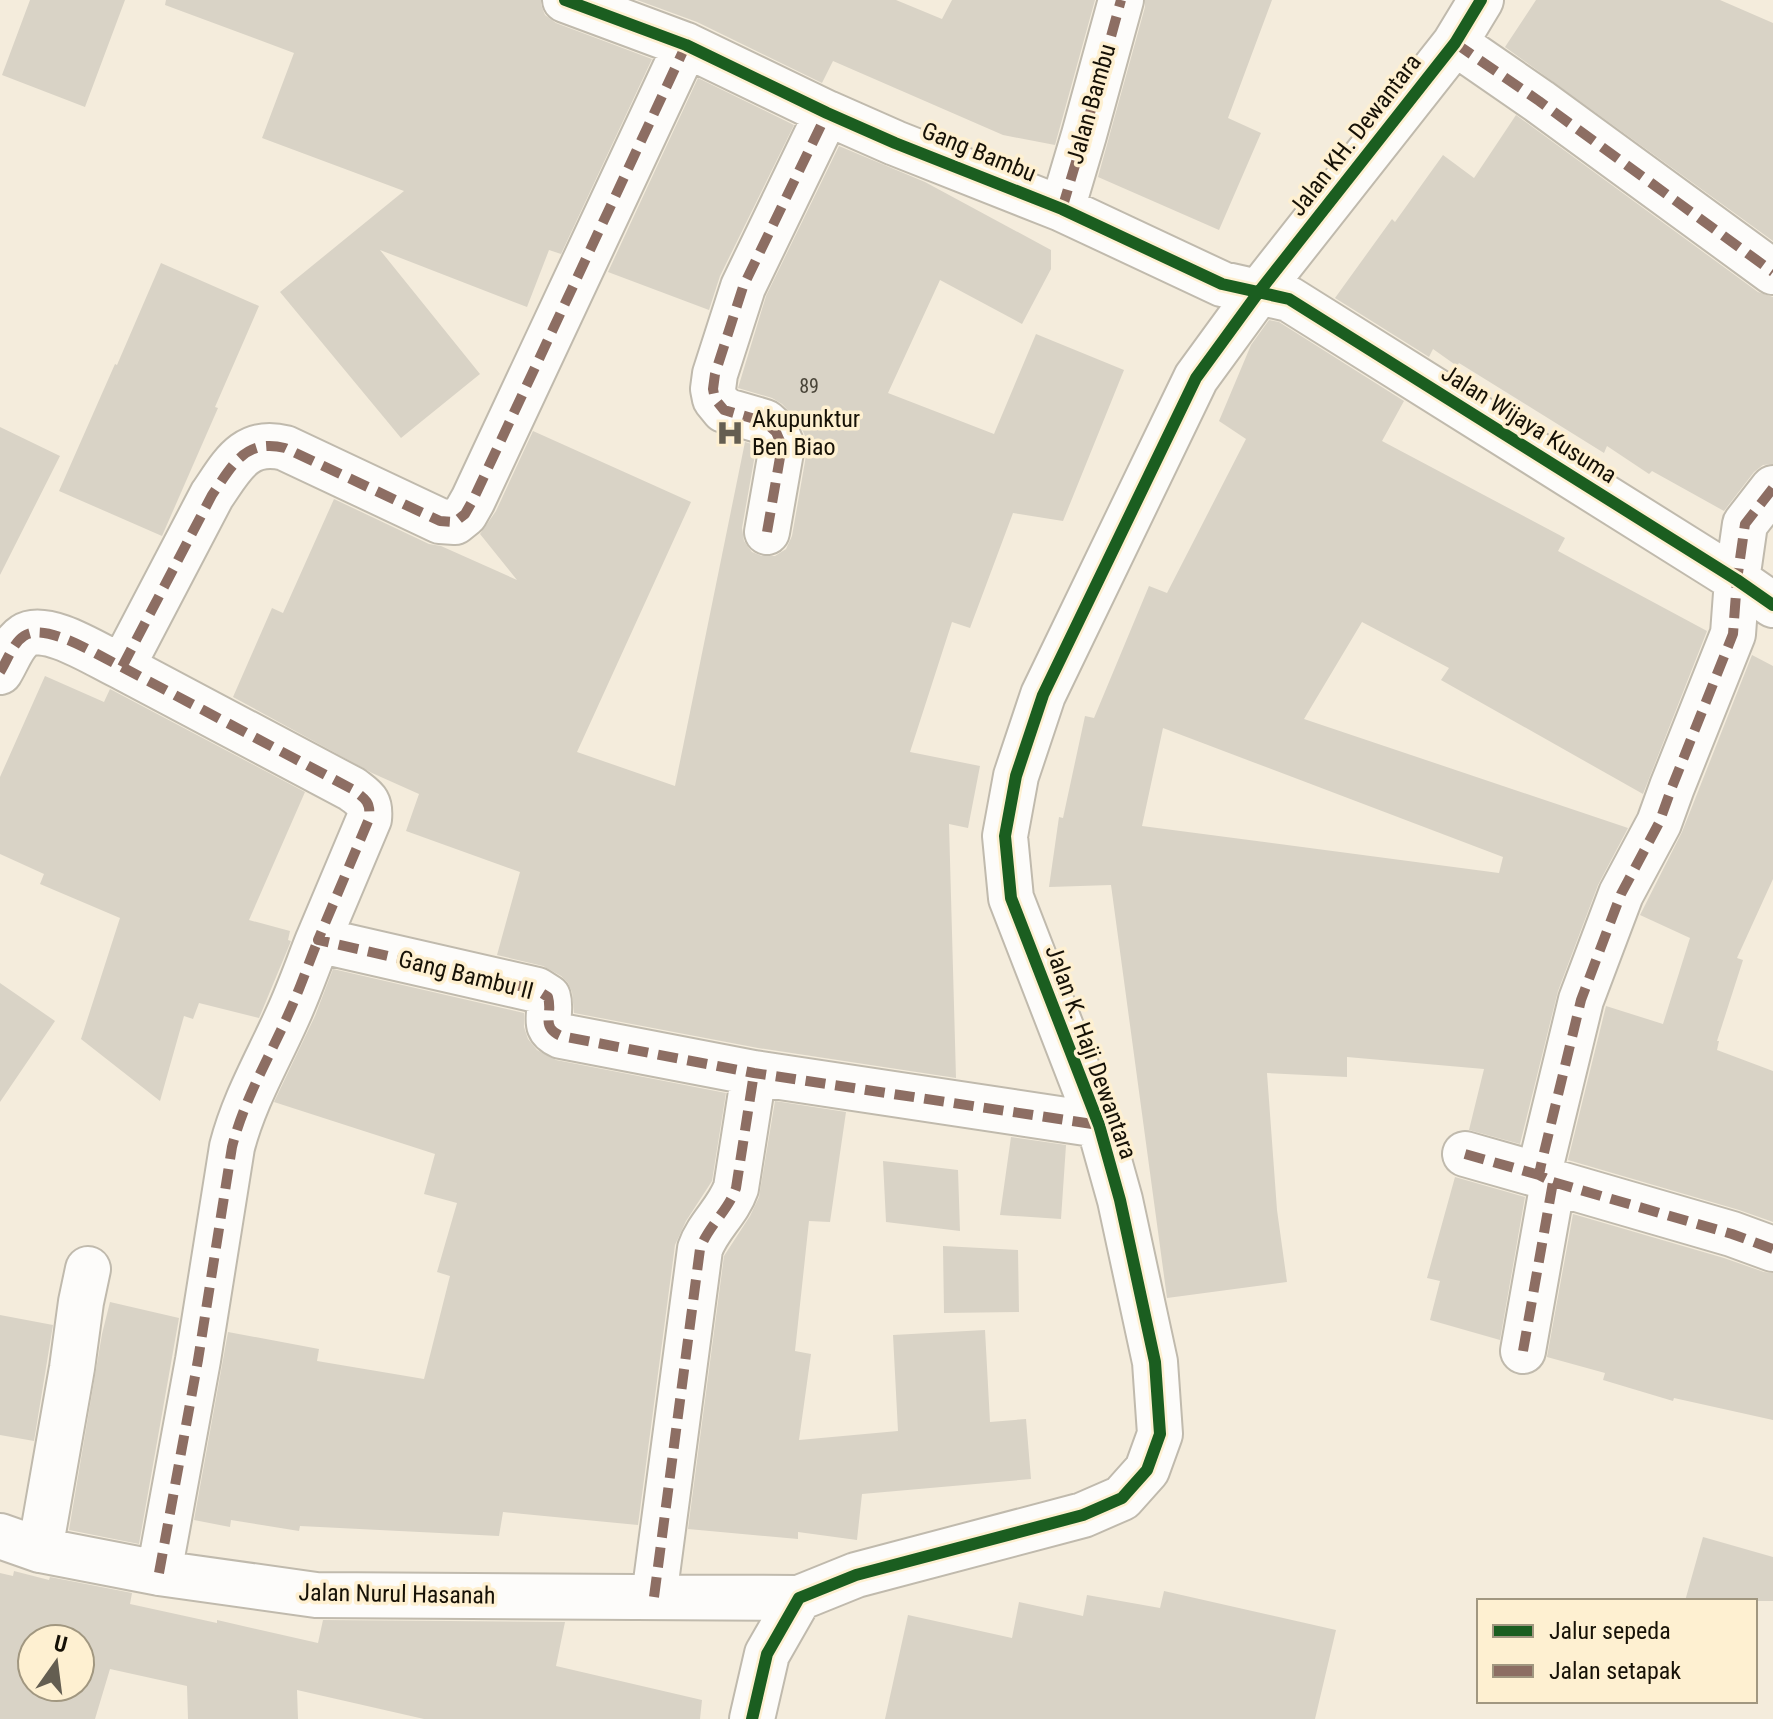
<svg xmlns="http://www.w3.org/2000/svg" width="1773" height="1719" viewBox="0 0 1773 1719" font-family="'Roboto Condensed',sans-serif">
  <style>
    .building { fill: #d9d3c6; fill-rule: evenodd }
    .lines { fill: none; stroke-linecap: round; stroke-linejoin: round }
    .street-casing { stroke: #c0baad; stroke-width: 48 }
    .street { stroke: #fdfcfa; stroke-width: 44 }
    .quiet { stroke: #8d6e63; stroke-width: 10; stroke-dasharray: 20 10; stroke-linecap: butt }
    .cycleway-casing { stroke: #fef0d1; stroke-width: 17 }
    .cycleway { stroke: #1b5e20; stroke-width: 12 }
    .labels { text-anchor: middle; stroke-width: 7; stroke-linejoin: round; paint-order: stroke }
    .number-label { font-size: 20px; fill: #494438 }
    .street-label { font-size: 24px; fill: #161106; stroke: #fef0d1 }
    .poi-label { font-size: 24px; fill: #161106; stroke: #fef0d1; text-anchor: start }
  </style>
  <rect width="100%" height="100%" fill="#f4ecdc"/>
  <path class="building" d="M30,0H125L85,107L2,75Z
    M166,0H541V5L545,15L556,23L652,59L561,254L549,250L527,307L380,250L480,374L401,438L280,292L404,191L262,138L294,53L165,5Z
    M637,0H896L942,19L952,0H1095L1055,145L1003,135L833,61L822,83L697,22Z
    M1145,0H1272L1228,118L1261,133L1219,230L1098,177L1145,7Z
    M1536,0H1720L1773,23V241L1505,47Z
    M698,78L794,125L720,276L709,310L608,272Z
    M1516,115L1758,292L1773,297V464L1763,465L1754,472L1724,511L1652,471L1649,474L1607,446L1604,453L1459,363L1457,366L1433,349L1429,357L1335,298L1392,219L1395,222L1443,155L1474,178Z
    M839,146L925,182L1051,250V269L1022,324L940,280L888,393L994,434L1036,334L1124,370L1063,521L1013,513L970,628L952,622L910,752L980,766L968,828L949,824L956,1078L758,1048L574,1013L572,992L568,983L561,976L543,966L497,955L520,872L406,831L419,794L372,773L233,697L272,608L283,613L334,499L429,544L441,546L517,580L480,534L496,511L533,431L691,502L577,752L675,786L745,442L752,444L756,449L742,528L744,541L752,552L762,556H775L786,549L792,536L807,450L805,436L799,422L782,404L772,398L738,388L766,296Z
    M161,263L259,306L215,407L218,408L162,536L59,491L115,364L117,365Z
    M1269,320L1279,322L1404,401L1382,441L1565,538L1558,551L1707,631L1643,794L1441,680L1449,668L1362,622L1304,719L1628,828L1598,885L1558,991L1520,1144L1469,1130L1484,1069L1347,1057V1077L1267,1073L1277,1210L1287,1282L1167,1298L1111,885L1049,887L1059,817L1063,818L1085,716L1094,718L1149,586L1167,593L1246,439L1219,421L1251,345ZM1163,728L1503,857L1499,873L1142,826Z
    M0,427L60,456L0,575Z
    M1752,655L1773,666V879L1737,958L1743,960L1717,1041H1719L1717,1050L1773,1071V1222L1739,1210L1568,1160L1606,1006L1663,1024L1690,938L1640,915L1682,832Z
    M45,676L104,702L110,689L305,792L249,920L290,931L288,940L291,941L259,1018L199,1003L193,1019L184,1016L160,1101L81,1039L120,918L40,884L44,874L0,854V777Z
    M333,969L524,1013V1027L528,1039L537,1050L556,1060L726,1093L712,1181L686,1221L675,1245L638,1525L503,1512L499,1536L300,1526L299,1531L231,1520L230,1527L194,1520L228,1332L319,1349L317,1361L424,1379L450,1276L437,1272L457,1203L424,1194L435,1154L274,1102L315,1016Z
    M0,983L55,1021L0,1102Z
    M775,1101L846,1112L830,1222L809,1221L795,1351L811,1354L799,1440L898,1431L893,1335L985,1330L990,1422L1026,1419L1031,1479L862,1494L857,1540L798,1532V1539L688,1529L724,1256L750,1216L759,1197Z
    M1011,1137L1066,1145L1061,1219L1000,1215Z
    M883,1161L958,1170L960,1231L886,1222Z
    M1455,1177L1525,1197L1500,1340L1430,1320L1440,1281L1427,1278Z
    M1573,1214L1724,1258L1764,1272L1773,1273V1420L1674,1398L1673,1401L1603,1380L1605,1373L1547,1357Z
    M943,1246L1018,1250L1019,1312L944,1313Z
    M110,1302L179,1318L139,1544L69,1530L102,1334Z
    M0,1315L53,1325L34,1441L0,1435Z
    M1703,1537L1773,1557V1601H1685Z
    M14,1571L49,1580L50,1577L132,1593L130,1604L217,1623V1620L318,1643L323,1620L565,1622L556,1666L702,1700L700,1719H424L297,1690L298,1719H188L187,1686L110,1669L95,1719H0V1573L13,1576ZM32,1639H80V1687H32Z
    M1164,1591L1336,1630L1315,1719H885L908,1615L1012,1638L1019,1602L1083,1616L1087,1595L1160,1608Z"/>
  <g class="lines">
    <g class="street-casing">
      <path id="street" d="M565,0L686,45L827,113L895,143L1062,209L1222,284L1289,299L1737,580L1773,605
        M1455,43L1539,101L1773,272
        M1062,209L1084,135L1121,0
        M767,532L782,446L776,432L765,422L724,410L715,399L713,389L715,374L743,287L827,113
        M122,667L352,789C365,799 371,801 369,819L318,940L537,990L548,997C553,1015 540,1027 561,1036L754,1073L1099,1125
        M0,672C7,661 13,643 24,636C46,621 100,657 122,667L212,495C232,466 245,438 285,448L440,521L455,522L465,514L473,500L686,45
        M1465,1154L1539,1175
        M1553,1182L1732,1234L1773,1249
        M1523,1351L1553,1182L1539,1175L1541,1165L1581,1000L1621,894L1659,823L1672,787L1733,634L1737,580L1745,524L1773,488
        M0,1536L40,1550L159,1573L316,1595L799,1598
        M40,1550L72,1368L81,1302L88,1269
        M159,1573L198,1360L232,1147C244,1100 268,1060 288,1015C299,991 308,965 318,940
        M654,1597L700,1249C708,1226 728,1211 736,1188L754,1073
        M752,1719L767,1654L799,1598L856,1575L1083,1515L1122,1498L1147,1470L1160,1434L1155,1362L1120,1200L1099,1125L1011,898L1005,836L1016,776L1043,695L1196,378L1258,293L1455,43L1481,0"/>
    </g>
    <use href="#street" class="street"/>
    <path class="quiet" d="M1455,43L1539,101L1773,272
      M1062,209L1084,135L1121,0
      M767,532L782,446L776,432L765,422L724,410L715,399L713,389L715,374L743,287L827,113
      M122,667L352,789C365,799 371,801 369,819L318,940L537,990L548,997C553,1015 540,1027 561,1036L754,1073L1099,1125
      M0,672C7,661 13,643 24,636C46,621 100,657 122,667L212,495C232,466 245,438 285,448L440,521L455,522L465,514L473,500L686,45
      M1465,1154L1539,1175
      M1553,1182L1732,1234L1773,1249
      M1523,1351L1553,1182L1539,1175L1541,1165L1581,1000L1621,894L1659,823L1672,787L1733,634L1737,580L1745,524L1773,488
      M159,1573L198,1360L232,1147C244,1100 268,1060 288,1015C299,991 308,965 318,940
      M654,1597L700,1249C708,1226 728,1211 736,1188L754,1073"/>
    <g class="cycleway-casing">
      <path id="cycleway" d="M565,0L686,45L827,113L895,143L1062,209L1222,284L1289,299L1737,580L1773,605
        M752,1719L767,1654L799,1598L856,1575L1083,1515L1122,1498L1147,1470L1160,1434L1155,1362L1120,1200L1099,1125L1011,898L1005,836L1016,776L1043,695L1196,378L1258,293L1455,43L1481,0"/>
    </g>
    <use href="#cycleway" class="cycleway"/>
  </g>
  <defs>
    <g id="hospital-bare" transform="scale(2.16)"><path d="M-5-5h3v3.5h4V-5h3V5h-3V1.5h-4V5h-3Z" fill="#645e51" stroke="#fef0d1" stroke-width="2.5" paint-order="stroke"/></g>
  </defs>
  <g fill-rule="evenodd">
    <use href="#hospital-bare" x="730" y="433"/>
  </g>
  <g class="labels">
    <g class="number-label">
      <text x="809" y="393">89</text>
    </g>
    <g class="street-label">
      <text transform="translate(1091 104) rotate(-74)" y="8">Jalan Bambu</text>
      <text transform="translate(1355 135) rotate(-52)" y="8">Jalan KH. Dewantara</text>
      <text transform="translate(979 152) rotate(22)" y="8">Gang Bambu</text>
      <text transform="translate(1529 424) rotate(32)" y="8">Jalan Wijaya Kusuma</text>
      <text transform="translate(466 975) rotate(14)" y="8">Gang Bambu II</text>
      <text transform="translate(1091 1052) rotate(70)" y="8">Jalan K. Haji Dewantara</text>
      <text transform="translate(397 1594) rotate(1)" y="8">Jalan Nurul Hasanah</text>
    </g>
    <g class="poi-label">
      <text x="752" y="427">Akupunktur<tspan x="752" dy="28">Ben Biao</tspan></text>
    </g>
  </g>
  <rect x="1477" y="1599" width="280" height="104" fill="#fef0d1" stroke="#a19780" stroke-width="2"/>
  <rect x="1493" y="1625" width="40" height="12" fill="#1b5e20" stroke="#a19780" stroke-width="2"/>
  <text x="1549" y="1639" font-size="24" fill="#161106">Jalur sepeda</text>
  <rect x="1493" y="1665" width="40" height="12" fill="#8d6e63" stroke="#a19780" stroke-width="2"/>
  <text x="1549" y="1679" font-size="24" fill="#161106">Jalan setapak</text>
  <g transform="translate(56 1663) rotate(14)"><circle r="38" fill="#fef0d1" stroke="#a19780" stroke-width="2"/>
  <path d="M0-6L14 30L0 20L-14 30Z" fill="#645e51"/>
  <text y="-12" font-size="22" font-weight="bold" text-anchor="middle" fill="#161106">U</text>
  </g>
</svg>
